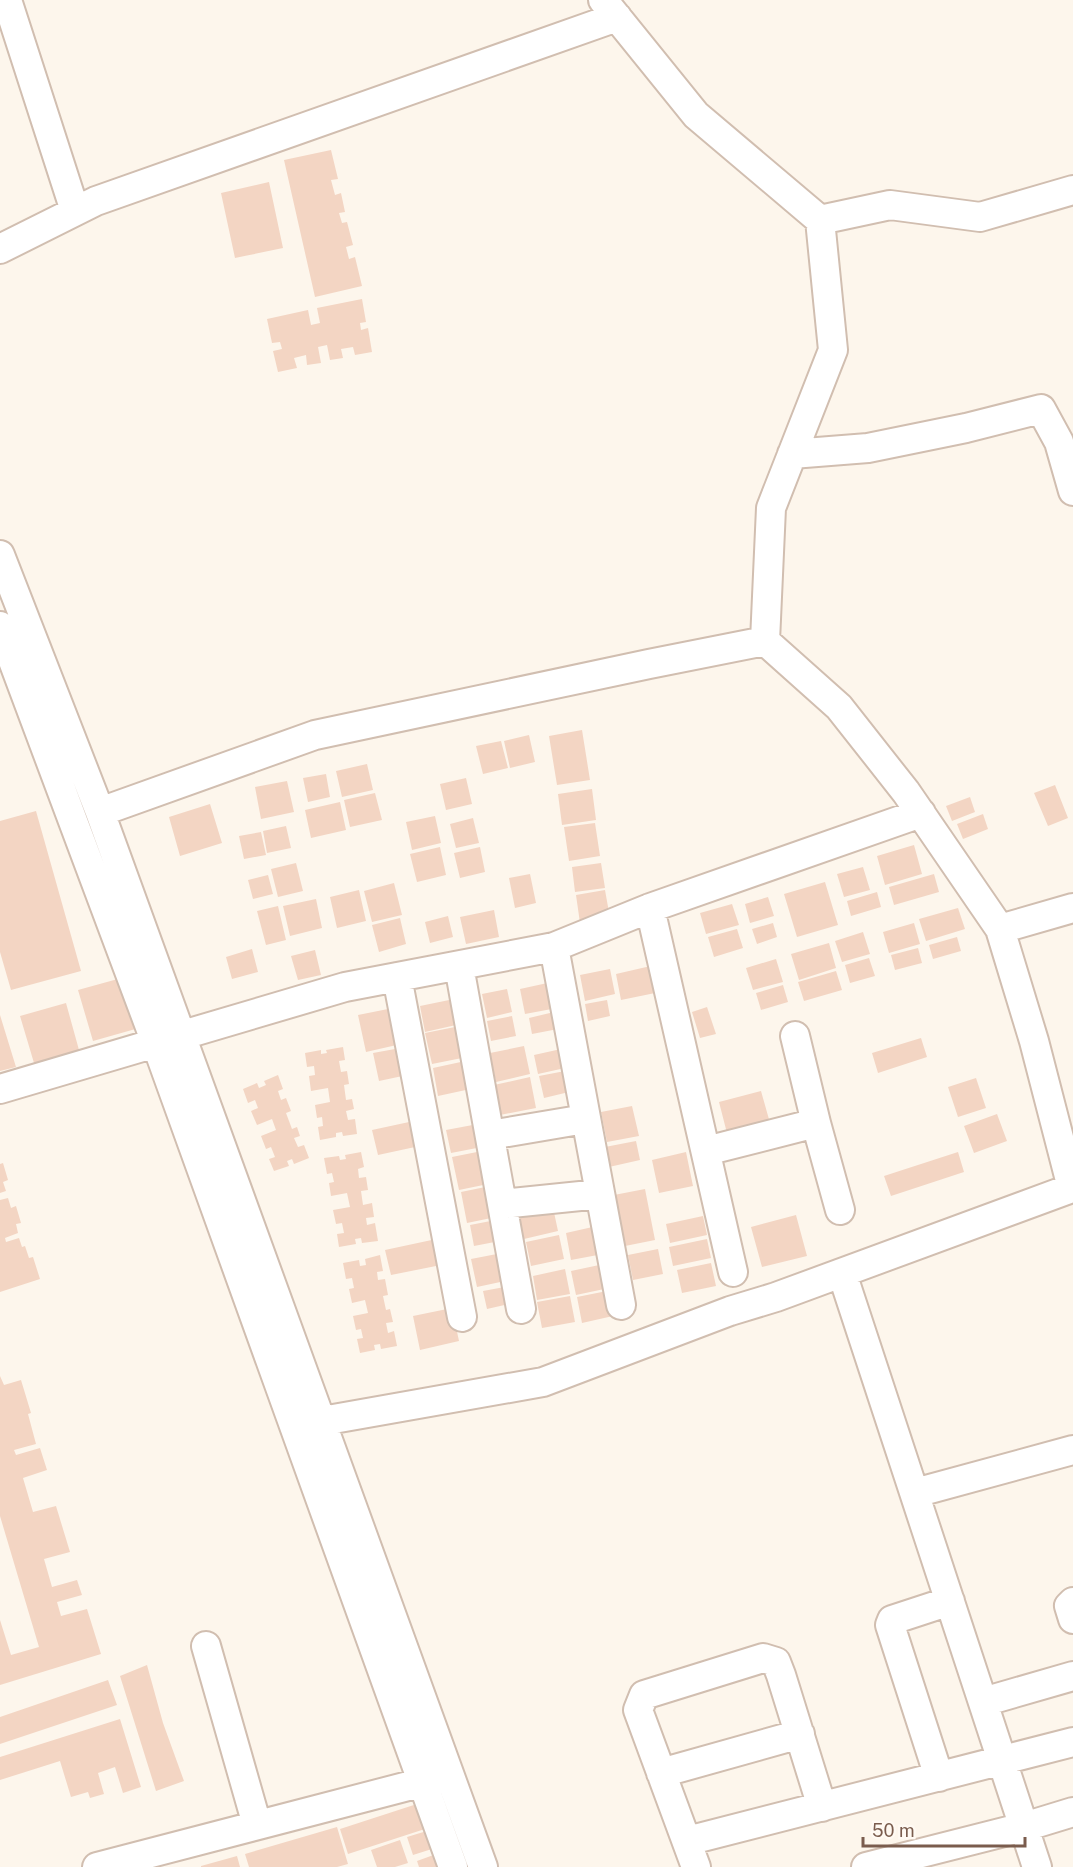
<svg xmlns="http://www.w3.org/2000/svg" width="1073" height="1867" viewBox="0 0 1073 1867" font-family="'Public Sans',sans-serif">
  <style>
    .building { fill: #f3d5c3 }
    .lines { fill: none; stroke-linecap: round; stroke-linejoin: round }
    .minor-casing { stroke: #d1beb0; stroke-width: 32 }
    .minor { stroke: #fff; stroke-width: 28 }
  </style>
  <rect width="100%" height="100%" fill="#fdf6ec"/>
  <path class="building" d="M331,150L338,179L331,180L335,195L341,193L345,212L339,213L342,223L347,222L353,245L346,247L349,259L355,257L362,286L315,297L284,160Z
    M269,182L283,248L235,258L221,193Z
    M362,299L366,322L360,323L361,330L368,328L372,352L355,355L353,347L341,349L343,358L330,360L327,345L318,347L321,363L307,365L306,355L294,358L297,368L278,372L273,351L282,349L280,342L272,343L267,319L308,310L311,325L320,323L317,308Z
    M582,730L590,780L557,785L549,736Z
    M529,735L535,762L510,768L504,741Z
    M501,741L508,768L483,774L476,746Z
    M367,764L373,790L342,797L336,771Z
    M326,774L330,797L308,802L303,778Z
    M466,778L472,804L446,810L440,784Z
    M287,781L294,812L261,819L255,787Z
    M1055,785L1068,818L1048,826L1034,793Z
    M592,789L596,820L562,825L558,794Z
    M375,793L382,820L350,827L344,800Z
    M970,797L975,812L952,821L946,806Z
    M340,802L346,830L311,838L305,810Z
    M210,804L222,843L180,856L169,817Z
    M36,811L81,971L11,990L0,952V821Z
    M983,814L988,829L963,839L957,824Z
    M435,816L441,843L412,850L406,822Z
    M473,818L479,843L456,848L450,824Z
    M595,823L600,856L569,861L564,827Z
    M286,826L291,848L267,853L263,831Z
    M261,832L266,855L244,859L239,836Z
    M914,845L922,874L885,885L877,856Z
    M440,847L446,875L417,882L410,854Z
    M480,847L485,872L460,878L454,853Z
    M296,863L303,891L278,897L271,869Z
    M601,863L605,888L575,892L572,867Z
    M863,867L870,890L844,897L837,874Z
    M530,874L536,903L515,908L509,878Z
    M934,874L939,892L894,905L889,887Z
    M268,875L273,894L253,899L248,880Z
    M825,882L838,925L797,937L784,894Z
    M394,883L402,915L372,922L364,891Z
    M359,890L366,921L337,928L330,897Z
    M605,890L610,918L580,923L576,895Z
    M877,892L881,907L851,916L847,901Z
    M768,897L774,916L750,923L745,904Z
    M316,899L322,928L290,936L283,906Z
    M732,904L739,925L706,934L700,913Z
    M278,906L286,940L266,945L257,911Z
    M958,908L965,929L926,941L919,919Z
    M494,910L499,937L466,944L460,917Z
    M448,916L453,937L430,943L425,922Z
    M400,918L406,944L379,952L372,925Z
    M773,923L777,937L757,944L752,929Z
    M914,923L920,944L889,953L883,932Z
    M737,929L743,948L714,957L708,937Z
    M863,932L870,954L842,962L835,941Z
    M957,937L961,951L933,959L929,945Z
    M829,943L836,968L799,980L791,954Z
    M918,948L922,963L895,970L891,955Z
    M252,949L258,972L232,979L226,957Z
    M315,950L321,975L298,980L291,956Z
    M869,958L875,976L850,983L845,965Z
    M776,959L783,982L753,990L746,968Z
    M655,965L660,992L621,1000L616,974Z
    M610,969L615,994L585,1001L580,975Z
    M836,971L842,990L804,1001L798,982Z
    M125,977L139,1028L93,1041L78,990Z
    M552,982L557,1008L525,1014L520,989Z
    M783,985L788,1002L761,1010L756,993Z
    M507,989L512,1012L487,1018L482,994Z
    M459,998L465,1023L425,1032L420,1006Z
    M607,1000L610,1016L588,1021L585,1004Z
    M66,1003L79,1050L34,1063L20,1016Z
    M707,1007L716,1034L700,1038L692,1012Z
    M393,1008L401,1044L366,1052L358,1015Z
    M554,1012L558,1029L532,1034L529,1018Z
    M0,1015L16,1067L0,1071Z
    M512,1016L516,1036L491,1041L487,1021Z
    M465,1025L472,1056L432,1064L425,1033Z
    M921,1038L927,1057L878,1073L872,1053Z
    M524,1046L530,1074L496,1082L490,1053Z
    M343,1047L345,1060L339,1061L341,1072L347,1071L349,1084L344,1085L346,1100L352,1099L354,1109L346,1111L348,1120L355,1119L357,1134L343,1136L342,1132L336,1133V1137L320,1140L318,1127L323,1126L322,1117L317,1118L315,1105L330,1102L328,1088L311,1091L309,1076L315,1075L314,1066L307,1067L305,1053L321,1050V1054L327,1053L326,1050Z
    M406,1047L412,1074L379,1081L373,1053Z
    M561,1049L565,1068L538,1074L534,1055Z
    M470,1060L475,1088L438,1096L433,1068Z
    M565,1071L569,1092L544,1098L539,1076Z
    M278,1075L283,1089L278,1091L281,1100L286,1098L291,1111L286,1113L292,1129L297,1127L300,1136L294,1138L298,1147L304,1145L309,1158L294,1164L292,1159L287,1161L289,1166L274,1171L269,1159L275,1157L271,1147L266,1149L261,1136L276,1130L272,1119L257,1125L251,1111L258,1108L255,1100L248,1103L243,1089L257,1083L259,1088L266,1085L264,1081Z
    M530,1077L536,1108L500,1115L494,1085Z
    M976,1078L986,1108L958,1117L948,1087Z
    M761,1091L772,1130L729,1141L719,1102Z
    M632,1106L639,1136L607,1142L601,1112Z
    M997,1114L1007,1141L974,1153L964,1126Z
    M423,1119L429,1144L378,1155L372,1130Z
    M478,1124L482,1147L451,1153L446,1130Z
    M636,1141L640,1160L609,1167L605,1147Z
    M487,1150L493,1183L459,1190L452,1157Z
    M361,1152L364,1167L358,1169L359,1178L366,1177L368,1190L361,1191L363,1205L372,1203L374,1217L366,1218L367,1225L375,1223L378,1241L362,1243L361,1238L355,1239L356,1244L339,1247L337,1234L344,1233L342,1223L336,1224L333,1210L350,1207L347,1193L331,1196L329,1183L334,1182L332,1173L327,1174L324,1158L339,1156L340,1160L346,1159L345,1155Z
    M686,1152L693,1186L659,1193L652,1160Z
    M958,1152L964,1172L891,1196L884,1176Z
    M3,1163L8,1180L3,1182L6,1191L0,1193V1164Z
    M495,1185L501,1216L467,1223L461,1192Z
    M645,1189L655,1240L625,1246L614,1195Z
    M8,1198L11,1208L16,1206L21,1223L16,1224L18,1233L5,1238L6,1242L19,1238L22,1247L25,1246L29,1258L33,1257L40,1279L0,1292V1200Z
    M552,1203L558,1231L524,1239L518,1210Z
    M796,1215L807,1256L762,1267L751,1227Z
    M703,1216L707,1235L670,1243L666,1224Z
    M501,1219L505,1240L474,1246L470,1225Z
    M597,1226L603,1254L571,1260L566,1233Z
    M559,1235L564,1259L531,1266L526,1242Z
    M441,1238L446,1264L391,1275L385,1250Z
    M707,1239L711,1258L673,1266L669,1247Z
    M658,1249L663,1274L633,1280L628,1255Z
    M502,1253L505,1281L477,1287L471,1259Z
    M380,1255L383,1271L377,1272L378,1280L385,1279L388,1295L383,1296L386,1310L390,1309L393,1322L386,1323L388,1333L394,1331L397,1346L381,1349L380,1344L374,1345L375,1350L360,1353L357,1339L363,1338L361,1329L356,1330L353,1316L368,1313L365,1300L352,1303L349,1289L354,1288L352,1278L346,1279L343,1263L359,1260L360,1266L366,1265L365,1259Z
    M711,1263L716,1286L682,1293L677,1270Z
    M604,1264L609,1288L576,1295L571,1271Z
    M565,1269L570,1294L537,1300L533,1276Z
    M510,1286L513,1303L487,1309L483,1291Z
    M607,1291L613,1316L582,1323L577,1297Z
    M570,1296L575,1322L542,1328L537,1302Z
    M452,1308L459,1341L420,1350L413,1316Z
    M0,1376L4,1385L21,1380L31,1413L28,1414L36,1444L14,1450L16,1455L40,1448L47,1470L23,1478L33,1512L56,1506L70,1552L44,1559L52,1587L77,1580L82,1595L57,1602L61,1616L87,1609L101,1654L0,1685V1620L11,1655L39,1647L0,1516Z
    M147,1665L163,1723L184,1781L156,1791L120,1676Z
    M108,1680L117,1705L0,1744V1717Z
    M120,1719L141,1787L123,1793L115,1767L98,1773L104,1794L90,1798L88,1792L71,1797L60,1761L0,1780V1757Z
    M420,1803L428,1828L348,1854L340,1829Z
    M337,1827L348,1864L337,1867H249L245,1854Z
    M430,1830L435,1848L413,1855L407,1837Z
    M400,1840L408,1863L395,1867H377L371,1850Z
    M439,1853L444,1867H419L417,1861Z
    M237,1856L240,1867H201V1866Z"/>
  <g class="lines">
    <g class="minor-casing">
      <path id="minor" d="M7,0L75,211
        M820,220L890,205L980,217L1073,190
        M0,249L96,201L617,17
        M792,454L868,448L966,428L1041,409L1059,442L1073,491
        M0,555L100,812L483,1867
        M0,626L156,1043L453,1867
        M100,812L315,735L649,664L765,641L771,508L833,350L820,220L696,115L603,0
        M650,908L733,1272
        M1000,929L1073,908
        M554,947L621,1305
        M459,966L521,1309
        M397,977L462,1317
        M795,1036L816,1123
        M0,1089L345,987L554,947L650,908L921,813
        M490,1135L585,1119
        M706,1151L816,1123L840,1210
        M502,1204L600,1194
        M842,1273L1037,1867
        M322,1421L543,1382L730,1311L776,1297L1072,1188L1034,1041L1000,929L906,792L839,707L765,641
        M915,1493L1073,1450
        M1073,1602L1069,1606L1073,1619
        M206,1646L257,1825
        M983,1702L1073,1676
        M661,1773L800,1734
        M939,1777L890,1625L892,1620L950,1601
        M687,1841L1073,1742
        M97,1867L439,1778
        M696,1867L638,1710L644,1695L763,1658L776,1662L781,1675L822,1807
        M866,1867L1024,1827L1073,1812"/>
    </g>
    <use href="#minor" class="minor"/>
  </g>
  <path d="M863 1837v9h162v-9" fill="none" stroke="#7a5c4d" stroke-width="3"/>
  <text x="872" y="1837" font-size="18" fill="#7a5c4d" stroke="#fffaf3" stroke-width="4.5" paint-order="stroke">50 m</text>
</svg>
